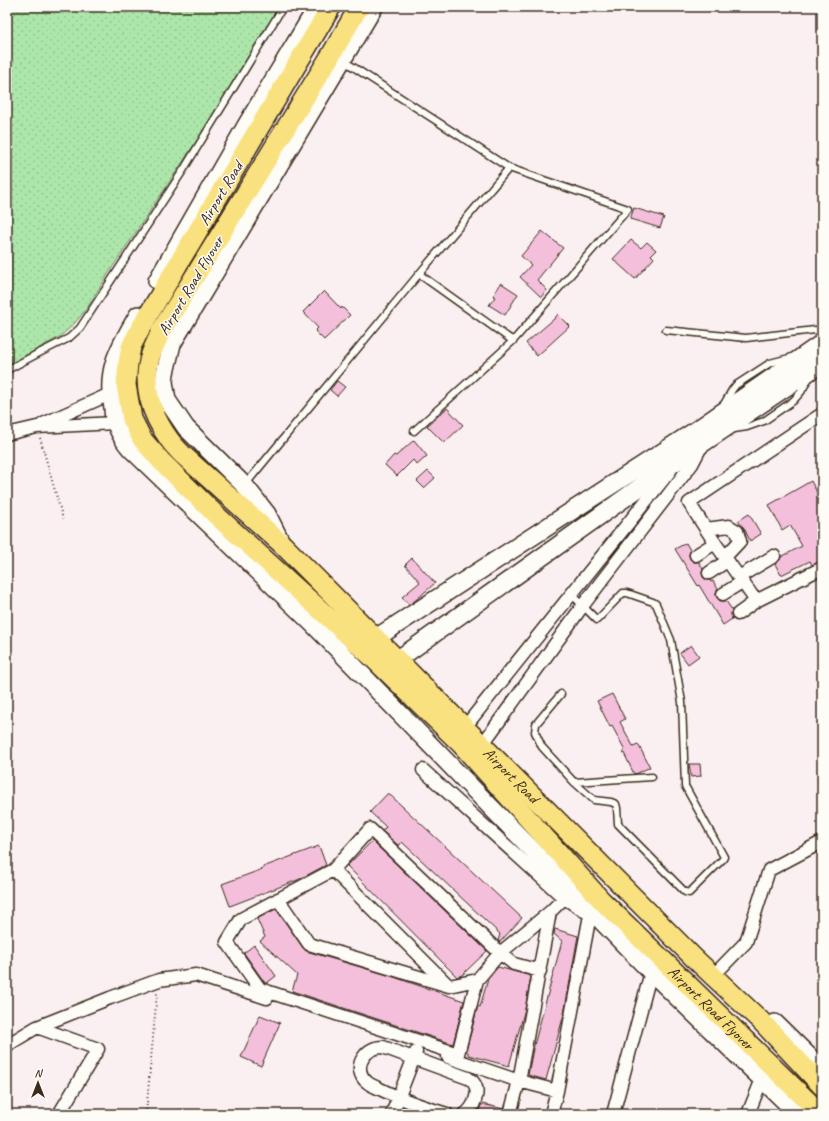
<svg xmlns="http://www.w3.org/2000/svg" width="829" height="1121" viewBox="0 0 829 1121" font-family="Caveat,sans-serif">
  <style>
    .grass { fill: url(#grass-dots); stroke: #748864 }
    .building { fill: #f4bfda; stroke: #3b2a1e }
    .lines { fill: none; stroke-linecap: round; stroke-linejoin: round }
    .lane-casing { stroke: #3b2a1e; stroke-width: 9 }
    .street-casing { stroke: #3b2a1e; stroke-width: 15 }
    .secondary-casing { stroke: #3b2a1e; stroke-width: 20 }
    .primary-casing { stroke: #3b2a1e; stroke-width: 22 }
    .path { stroke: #3b2a1e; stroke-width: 2; stroke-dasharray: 1 3; stroke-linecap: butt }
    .lane { stroke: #fdfcf7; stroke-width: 6 }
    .street { stroke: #fdfcf7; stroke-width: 12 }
    .secondary { stroke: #fdfcf7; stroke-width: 17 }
    .primary { stroke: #fae180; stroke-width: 19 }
    .labels { text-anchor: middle; stroke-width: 3; stroke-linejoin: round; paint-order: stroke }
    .street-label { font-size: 16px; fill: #3b2a1e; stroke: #fdfcf7 }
  </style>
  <defs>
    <pattern id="grass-dots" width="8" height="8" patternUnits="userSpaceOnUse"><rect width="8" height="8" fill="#ade6aa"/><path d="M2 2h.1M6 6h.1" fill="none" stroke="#96c592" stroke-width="1.8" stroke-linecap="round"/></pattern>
  </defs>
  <rect width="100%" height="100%" fill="#fbf0f1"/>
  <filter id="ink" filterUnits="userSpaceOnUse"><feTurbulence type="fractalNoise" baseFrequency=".025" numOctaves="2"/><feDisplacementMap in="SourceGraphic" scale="8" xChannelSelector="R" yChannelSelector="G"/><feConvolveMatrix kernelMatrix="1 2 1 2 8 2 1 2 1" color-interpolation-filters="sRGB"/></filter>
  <g filter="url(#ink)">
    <path class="grass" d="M7,7H279L202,133L110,271L87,308L75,323L61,336L7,366Z"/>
    <path class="building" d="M634,208L664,217L660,228L630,219Z
      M542,231L563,248L537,280L547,290L541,297L520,277L531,265L521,256Z
      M631,240L641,248L647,242L656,250L651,255L654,258L635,279L613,259Z
      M501,283L518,294L505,315L489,305L495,297L493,296Z
      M324,291L341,309L342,307L350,315L324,340L315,331L318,328L303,312Z
      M558,314L570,326L537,356L526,343L555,318Z
      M337,381L345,387L337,396L330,390Z
      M447,408L463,425L444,443L427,426Z
      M414,440L427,456L417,465L413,460L397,476L385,465L394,455L396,456Z
      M428,471L435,478L424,488L417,481Z
      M811,481L822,502V561L812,565L810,561L781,575L775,564L780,560L781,557L802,546L790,525L782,530L769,505Z
      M749,514L761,534L750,541L744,528L738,521Z
      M686,543L690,550L689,555L690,559L693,562H699L703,569L702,573L703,577L706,580H710L711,582L713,581L718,589L716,594L717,598L720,601H726L732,610L731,614L732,619L723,625L699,585L698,586L675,549Z
      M412,558L435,583L417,599L409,605L402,597L420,582L405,565Z
      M691,645L699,656L688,664L680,653Z
      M612,694L625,719L620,722L633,746L638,744L650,767L638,773L634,774L623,751L625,750L612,726L610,727L597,701Z
      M689,764H700L701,776L691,777Z
      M388,793L522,918L500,942L498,941L500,934L402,842L399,846L382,831L386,827L370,812Z
      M372,841L487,951L462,975L457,977L347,866Z
      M319,846L326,865L300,879L230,906L222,884L263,869V867Z
      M276,909L303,948L306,951L391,976L464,1001L453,1044L292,991L297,975L260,941L265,937L257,919Z
      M555,929L578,936L564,1014L546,1080L528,1075L533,1049L562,941L554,934Z
      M254,945L276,976L267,983H265L244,953Z
      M498,967L531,976L525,1009L509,1066L468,1055V1052L466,1051L478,1006L480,1007L488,979Z
      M260,1015L280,1023L261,1066L241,1057Z
      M482,1104L504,1109L503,1114H477Z"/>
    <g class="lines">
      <g class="lane-casing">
        <path id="lane" d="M344,61L509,168L628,209L513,341L414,431
          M419,274L513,341
          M666,330L746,338L815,330L822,332
          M7,370L39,353L69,338L80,328L184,169L283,7
          M723,406L732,390L736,385L770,363L793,357
          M734,429L747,427L764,421L793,401L801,392L809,378
          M245,485L419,274L509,168
          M561,694L536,724L535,732L542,747L574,782L594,800L611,802L616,804L617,808L618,824L685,892L689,893L723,859L724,857L685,786L682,702L671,640L656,604L653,602L627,593H623L597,620L571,594
          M574,782L652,777"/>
      </g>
      <g class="street-casing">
        <path id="street" d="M43,424L110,394
          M7,434L37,427L115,423
          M706,529L729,526L737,531L740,541L725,557
          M696,555L715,543
          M709,573L727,561
          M739,577L774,556
          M723,594L742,582
          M756,601L715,543L689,503L822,414
          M738,614L756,601L822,568
          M465,727L670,471
          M482,745L584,604L692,464L702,445
          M423,770L564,898L586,912
          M333,870L448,985
          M278,899L309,944L449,986L477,980
          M540,971L514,964L500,953L370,829L333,870L241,919L227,942L260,989L458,1054L477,980L500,953L550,912L564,898
          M713,976L746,942L769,870L822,842
          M37,1027L98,1049L59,1114
          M7,1047L9,1044L37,1027L110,998L159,980L196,975L267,998
          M448,1057L519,1081L557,1091
          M392,1114L416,1052
          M447,1114C424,1107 402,1100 380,1089C376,1087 370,1085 367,1082C359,1076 358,1065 363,1058C368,1050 374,1047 383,1047L468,1078C469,1079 472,1080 473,1082C481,1091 474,1108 465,1114
          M510,1114L519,1081L550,912
          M551,1114L557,1091L590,915L596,907
          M613,1114L651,972
          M748,1114L762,1079"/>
      </g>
      <g class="secondary-casing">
        <path id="secondary" d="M157,281L247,124L317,7
          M138,315C119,348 105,369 113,408C113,413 114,419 116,424C119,432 124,441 130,448L313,624L651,972L798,1114
          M281,542L267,514L245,486L186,428L167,400L164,382L165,373L172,344L374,7
          M376,638L695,431L822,343
          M397,660L681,458L822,363
          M775,1023L822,1069"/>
      </g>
      <g class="primary-casing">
        <g id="primary">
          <path id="s1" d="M331,7L181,259L139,331L131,347L128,363L126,385L132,419L142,439L161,461L217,516L372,657L461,744L602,901L821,1114"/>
          <path id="s2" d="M359,7L331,55L161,331C158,339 154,346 151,354C141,384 151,414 169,439C173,445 178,450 183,455L283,545L694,958L762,1022L822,1086"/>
        </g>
      </g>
      <path class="path" d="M40,438L63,519
        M146,1114L157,993"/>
      <use href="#lane" class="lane"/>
      <use href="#street" class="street"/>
      <use href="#secondary" class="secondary"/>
      <use href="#primary" class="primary"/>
    </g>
  </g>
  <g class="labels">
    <g class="street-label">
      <text transform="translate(220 193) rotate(-59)" y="6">Airport Road</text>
      <text transform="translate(190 285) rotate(-59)" y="6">Airport Road Flyover</text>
      <text dy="6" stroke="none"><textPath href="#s2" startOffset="975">Airport Road</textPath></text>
      <text dy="6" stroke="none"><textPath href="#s1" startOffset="1295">Airport Road Flyover</textPath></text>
    </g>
  </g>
  <rect width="829" height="1121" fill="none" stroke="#fdfcf7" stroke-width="24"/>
  <rect x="12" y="12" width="805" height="1097" fill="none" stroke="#3b2a1e" stroke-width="1.5" filter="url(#ink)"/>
  <g transform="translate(38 1083)" stroke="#fdfcf7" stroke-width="3" paint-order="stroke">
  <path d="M0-3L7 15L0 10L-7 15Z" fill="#3b2a1e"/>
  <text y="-6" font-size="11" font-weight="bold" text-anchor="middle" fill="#3b2a1e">N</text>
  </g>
</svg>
